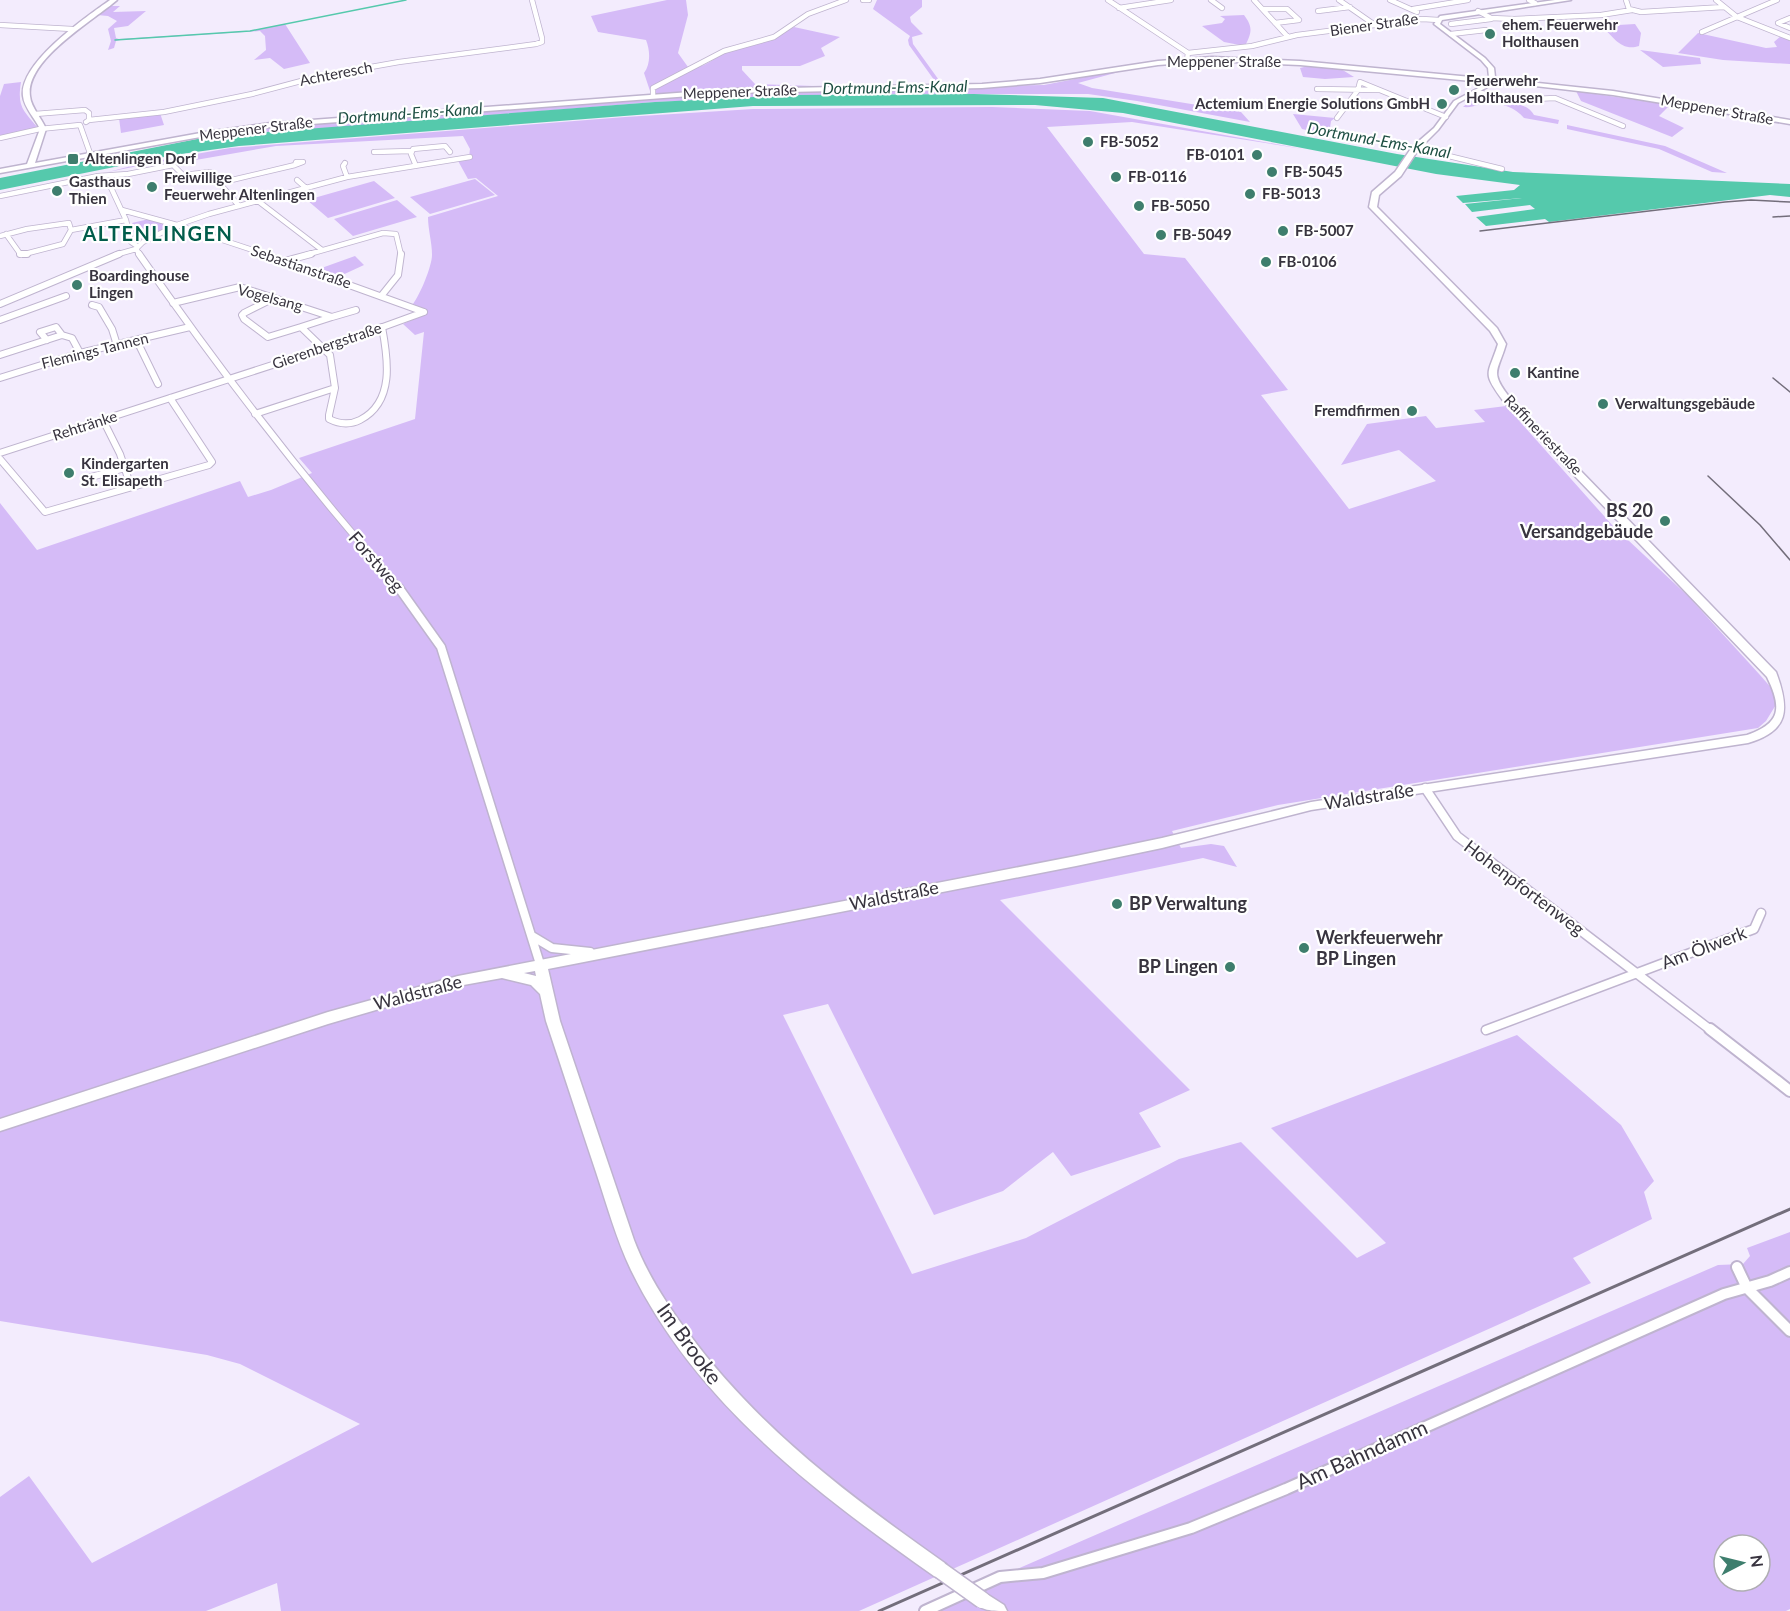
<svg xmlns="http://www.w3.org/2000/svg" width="1790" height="1611" viewBox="0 0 1790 1611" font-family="Lato,sans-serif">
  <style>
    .green { fill: #d5bbf7; fill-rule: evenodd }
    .water { fill: #55c9ac }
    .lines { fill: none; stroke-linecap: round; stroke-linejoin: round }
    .stream { stroke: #55c9ac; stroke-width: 1.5 }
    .street-far3-casing { stroke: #bfb4cf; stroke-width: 6 }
    .street-far2-casing { stroke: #bfb4cf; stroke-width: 8 }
    .street-far1-casing { stroke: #bfb4cf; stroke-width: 11 }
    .street-casing { stroke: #bfb4cf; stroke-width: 14 }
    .secondary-casing { stroke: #bfb4cf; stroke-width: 3 }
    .street-far3 { stroke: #fff; stroke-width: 4.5 }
    .street-far2 { stroke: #fff; stroke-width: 6 }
    .street-far1 { stroke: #fff; stroke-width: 8 }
    .street { stroke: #fff; stroke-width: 10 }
    .secondary { fill: #fff; fill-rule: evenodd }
    .rail-far1 { stroke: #736e7b; stroke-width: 1.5 }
    .rail { stroke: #736e7b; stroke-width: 3 }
    .secondary-bridge-casing { stroke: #bfb4cf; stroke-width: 19; stroke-linecap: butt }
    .secondary-bridge { stroke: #fff; stroke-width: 16 }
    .poi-dot { fill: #3e7e6d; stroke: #fff; stroke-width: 2 }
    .labels { text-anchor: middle; stroke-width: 4.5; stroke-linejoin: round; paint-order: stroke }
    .far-street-label { font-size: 15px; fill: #38343f; stroke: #fff }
    .far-poi-label { font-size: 15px; font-weight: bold; fill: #38343f; stroke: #fff; text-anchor: start }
    .far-water-label { font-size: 16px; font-style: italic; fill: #1d4e42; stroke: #fff }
    .poi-label { font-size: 18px; font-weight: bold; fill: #38343f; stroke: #fff; text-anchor: end }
    .street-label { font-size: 18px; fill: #38343f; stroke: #fff }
    .far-district-label { font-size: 20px; font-weight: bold; letter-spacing: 1.5px; fill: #015c4b; stroke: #fff }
    .near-street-label { font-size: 21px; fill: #38343f; stroke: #fff }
  </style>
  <rect width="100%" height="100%" fill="#f3ecfd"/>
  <path class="green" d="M667,0H686L688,15L678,53L688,67C701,70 712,60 723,54C745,43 772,41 794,27L840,37L821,48L825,56L800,66H742V70L755,84L814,86L818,90L1044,85L1116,71L1118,72L1115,73L1078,83L1092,88L1241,112L1250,122L1137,101L1088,94H847L655,102L206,138L213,134L305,124L652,97L644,73C651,64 650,50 646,40L598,32L591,16Z
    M877,0H922V7L910,17L911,22L923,34L912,37L913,44L941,83L937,84L909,45L908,40L910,36L873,9Z
    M110,6H120L113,12L146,11L128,26L114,28L116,38L119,39L249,31L285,24L310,63L284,69L270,58L254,60L266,50L265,36L260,31L120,40L116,41L114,48L108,50L111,41L108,29L117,21L108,16L97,15Z
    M1244,15C1253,27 1252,32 1245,46L1224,42L1202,26L1222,23L1225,19L1220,16Z
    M1635,24L1641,33L1639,46C1622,52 1613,37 1602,26Z
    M1698,33L1766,48L1777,47L1774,42L1781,36L1790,39V64L1723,60L1678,53Z
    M1640,50L1700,58L1701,64L1663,67Z
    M1308,66L1341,69L1354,77L1325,79L1303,77L1300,68Z
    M21,82C17,107 23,110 38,128L0,137V96L4,84Z
    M1576,91L1670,105L1659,116L1684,128L1672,137L1581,101Z
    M1481,97C1496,100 1526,100 1534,115L1559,120L1558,124L1524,118C1516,108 1502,103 1488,103C1479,103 1475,108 1463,107L1472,99Z
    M992,107L1090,111L1303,149L1132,122L1047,127L1144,254L1185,258L1288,390L1261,395L1349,509L1436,481L1399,450L1341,465L1367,424L1426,416L1436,428L1485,422L1474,410L1506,406L1613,526L1688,596L1760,675L1774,691L1777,703L1766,721L1758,728L1278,805L1172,831L1181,848L1211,844L1224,846L1237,867L1203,858L1000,900L1190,1090L1139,1113L1161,1147L1071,1176L1053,1152L1003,1191L934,1215L828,1004L783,1015L912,1274L1026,1238L1179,1159L1241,1142L1357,1258L1386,1243L1271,1128L1517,1035L1621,1125L1654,1181L1644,1192L1652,1219L1573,1258L1591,1283L859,1611H281L277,1583L206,1611H0V1497L29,1476L92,1563L360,1424L240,1364L207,1355L0,1321V503L37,550L240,481L248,497L271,490L312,473L299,458L415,419L424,332L415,335L403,324L427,313L425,310L413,304C420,295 432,266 432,255C432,242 428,230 428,217L498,196L476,178L468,179L457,159L469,157L470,149L463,136L276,146L167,165L163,161L108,172L139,164L230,148L625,117L753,109Z
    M160,113L164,125L121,133L119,118Z
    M1293,114L1335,118L1331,121L1329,135L1302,129Z
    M1567,125L1665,146L1727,173L1712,172L1659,149L1567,129Z
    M475,179L495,195L430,214L410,197Z
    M374,181L395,198L328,218L307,200Z
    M397,200L417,217L353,236L334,219Z
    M149,219L171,225L143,239L135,238L132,223Z
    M355,256L364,265L338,277L316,270Z
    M1790,1232V1609L1786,1611H1007L999,1605L993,1611H920L1718,1265L1743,1264L1750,1256L1747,1248ZM1724,1545H1760V1581H1724Z"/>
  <path class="water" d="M974,94L1103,98L1397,154L1513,172L1790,184V197L1770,195L1549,222L1545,219L1486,226L1476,217L1535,209L1530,205L1472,212L1465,204L1522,198L1463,203L1456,196L1514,190L1520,185L1436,174L1123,113L1035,105L753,106L239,146L174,155L0,190V178L197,139L253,133L655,102L795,95Z"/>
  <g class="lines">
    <path class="stream" d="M115,40L250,31L406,0"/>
    <g class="street-far3-casing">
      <path id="street-far3" d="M863,0H869
        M1108,0L1188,53
        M1211,0L1222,8
        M1254,0L1288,37
        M1339,0L1375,25
        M1390,0L1417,12
        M1529,0L1535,3
        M1626,0L1629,9L1641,12L1724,7
        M1716,0L1737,17L1790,38
        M1119,8L1171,0
        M1263,9H1287L1299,20L1275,23
        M1413,9L1468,0
        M1318,11L1350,7
        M1478,11L1491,18L1514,19L1601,15L1632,10
        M1790,18L1778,23L1790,28
        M1451,24L1491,19
        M0,25L72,29
        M1702,32L1777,0
        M1451,34L1486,30
        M1187,60L1188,53L1252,46L1297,35L1422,19L1439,20
        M1317,89L1378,90
        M1476,92L1516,100L1555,98L1623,126
        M653,96V88L724,51L774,37L808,14L846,0
        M35,114L85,110L89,113V120L86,122
        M1337,118L1358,90L1360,82L1446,117
        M89,120L164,112L252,94L320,76L399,62L536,44L542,42V38L532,0
        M0,138L40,129L80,125L91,156
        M1416,148L1502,169
        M374,152L411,151
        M296,162H303L295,165Z
        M345,163L343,166L347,177
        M416,166L411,154L413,149L445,146L450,152
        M106,177L126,220L131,242L137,246
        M297,180L306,188
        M219,183L295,165
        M0,196L98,176L128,174L173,165L183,175L210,172L239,206
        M258,201L322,250
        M122,210L177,225L268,255
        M6,234L21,255L63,244L71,230
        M0,236L27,229L69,223L71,230L126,220
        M136,249L140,255
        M136,249L143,242L177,225L209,214L347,177L470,157
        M115,255L136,249
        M306,255L383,233L396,234L401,255"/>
    </g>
    <g class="street-far2-casing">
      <path id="street-far2" d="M20,254H27
        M139,254C220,371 307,483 401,590
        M263,254L424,312
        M285,261L311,254
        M382,295L398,275L401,254
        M274,298L244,313L242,315L244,319L268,337L301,327
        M173,303L240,287L332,317L301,327L330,355L335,388L255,414
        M0,304L119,254
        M92,305L99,307L112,329L117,345
        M332,317L356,310
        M0,320L66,296
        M47,340L40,332L56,327L62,335
        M137,341L158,384
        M0,355L62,335L72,338L80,353
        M0,378L80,353L190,327
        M335,388L329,415V419C339,424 350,425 360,420C395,402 388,359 382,327
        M103,420L120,454L131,487
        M0,453L325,348L424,312
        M0,459L45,512L209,465L212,462L170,398
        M91,477L125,468"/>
    </g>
    <g class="street-far1-casing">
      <path id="street-far1" d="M399,588L441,647L540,964
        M1425,788L1457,836L1712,1031
        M532,936L552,948L590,952
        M1486,1030L1754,929L1761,913"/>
    </g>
    <g class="street-casing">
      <path id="street" d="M1710,1029L1790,1091
        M1737,1267L1747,1288L1790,1331
        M925,1611L1000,1577L1043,1573L1191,1528L1286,1489L1724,1294L1770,1281L1790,1272"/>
    </g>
    <g class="secondary-casing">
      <path id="secondary" d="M110,0H117C94,20 25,60 30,96C31,108 42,118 46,129L35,163L206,132L271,123L731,89L982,84L1040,79L1158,61L1212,57L1300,61L1482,78L1485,80L1482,82L1300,65L1212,61L1158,65L1040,83L982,88L731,93L271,127L206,136L0,173V169L27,164L40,129C35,118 24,108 23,96C19,63 86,17 110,0Z
        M1555,0H1571L1442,20L1440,24L1485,58L1494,68L1495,77L1492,79L1489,77L1488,68L1481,60L1434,24L1440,16Z
        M1501,79L1613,91L1790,120V124L1613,95L1499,82V80Z
        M1488,83L1493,84L1458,103L1438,130L1418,150L1401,176L1379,195L1377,207L1497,328L1506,344C1498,372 1489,371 1510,398L1776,672C1790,710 1789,731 1748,743L1311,810L1162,848L1076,866L548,969L560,1021L634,1240C647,1274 667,1305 689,1334C759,1429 851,1497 946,1564L949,1570L946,1576L940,1579L934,1576C816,1493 696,1403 631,1270C616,1239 607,1205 596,1172C579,1122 563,1071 546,1021L540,994L531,985L502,978L458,986L328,1024L0,1131V1119L328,1012L458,976L1076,856L1162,838L1311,802L1747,735C1781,723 1782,708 1767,677L1504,402C1481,371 1488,376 1498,344L1490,331L1369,207L1372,192L1395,172L1412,147L1434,128L1454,101ZM535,971L536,976L524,973Z
        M982,1591L1004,1605L1007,1611C993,1611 979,1611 973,1600L976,1594Z"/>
    </g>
    <use href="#street-far3" class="street-far3"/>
    <use href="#street-far2" class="street-far2"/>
    <use href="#street-far1" class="street-far1"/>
    <use href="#street" class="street"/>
    <use href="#secondary" class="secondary"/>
    <path class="rail-far1" d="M1773,217L1790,216
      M1480,231L1725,202L1751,200L1790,202
      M1773,378L1790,392
      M1708,476L1760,525L1790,560"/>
    <path class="rail" d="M879,1611L1790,1209"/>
    <g class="secondary-bridge-casing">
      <path id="secondary-bridge" d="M940,1570L982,1600"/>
    </g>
    <use href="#secondary-bridge" class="secondary-bridge"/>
  </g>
  <g class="poi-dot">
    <circle cx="1490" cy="34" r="6"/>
    <circle cx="1454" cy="90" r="6"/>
    <circle cx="1442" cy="104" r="6"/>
    <circle cx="1088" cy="142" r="6"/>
    <circle cx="1257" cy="155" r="6"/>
    <rect x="67" y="153" width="12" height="12" rx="3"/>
    <circle cx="1272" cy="172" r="6"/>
    <circle cx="1116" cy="177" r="6"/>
    <circle cx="152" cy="187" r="6"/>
    <circle cx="57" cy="191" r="6"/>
    <circle cx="1250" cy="194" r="6"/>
    <circle cx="1139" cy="206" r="6"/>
    <circle cx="1283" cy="231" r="6"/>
    <circle cx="1161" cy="235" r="6"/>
    <circle cx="1266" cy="262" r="6"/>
    <circle cx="77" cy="285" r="6"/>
    <circle cx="1515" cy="373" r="6"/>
    <circle cx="1603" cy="404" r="6"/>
    <circle cx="1412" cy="411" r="6"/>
    <circle cx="69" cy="473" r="6"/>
    <circle cx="1665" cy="521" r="6"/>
    <circle cx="1117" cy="904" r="6"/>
    <circle cx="1304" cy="948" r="6"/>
    <circle cx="1230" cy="967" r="6"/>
  </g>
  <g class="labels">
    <g class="far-street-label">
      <text transform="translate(1374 25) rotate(-8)" y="5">Biener Straße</text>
      <text x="1224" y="67">Meppener Straße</text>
      <text transform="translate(336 74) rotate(-11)" y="5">Achteresch</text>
      <text transform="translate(740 92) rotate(-2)" y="5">Meppener Straße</text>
      <text transform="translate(1717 110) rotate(10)" y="5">Meppener Straße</text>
      <text transform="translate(256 129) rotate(-7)" y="5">Meppener Straße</text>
      <text transform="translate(301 267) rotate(19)" y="5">Sebastianstraße</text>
      <text transform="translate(270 298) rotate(15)" y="5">Vogelsang</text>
      <text transform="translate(327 346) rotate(-19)" y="5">Gierenbergstraße</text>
      <text transform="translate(95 351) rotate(-14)" y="5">Flemings Tannen</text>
      <text transform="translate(85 426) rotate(-18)" y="5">Rehtränke</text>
      <text transform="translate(1543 435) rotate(46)" y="5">Raffineriestraße</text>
    </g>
    <g class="far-poi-label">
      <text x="1502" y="30">ehem. Feuerwehr<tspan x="1502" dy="17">Holthausen</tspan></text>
      <text x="1466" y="86">Feuerwehr<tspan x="1466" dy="17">Holthausen</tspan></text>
      <text x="1430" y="109" text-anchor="end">Actemium Energie Solutions GmbH</text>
      <text x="1100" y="147">FB-5052</text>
      <text x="1245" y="160" text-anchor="end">FB-0101</text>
      <text x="85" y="164">Altenlingen Dorf</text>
      <text x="1284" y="177">FB-5045</text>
      <text x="1128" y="182">FB-0116</text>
      <text x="164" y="183">Freiwillige<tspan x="164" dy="17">Feuerwehr Altenlingen</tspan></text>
      <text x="69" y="187">Gasthaus<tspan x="69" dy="17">Thien</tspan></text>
      <text x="1262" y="199">FB-5013</text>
      <text x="1151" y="211">FB-5050</text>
      <text x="1295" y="236">FB-5007</text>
      <text x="1173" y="240">FB-5049</text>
      <text x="1278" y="267">FB-0106</text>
      <text x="89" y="281">Boardinghouse<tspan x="89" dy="17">Lingen</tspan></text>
      <text x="1527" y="378">Kantine</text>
      <text x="1615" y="409">Verwaltungsgebäude</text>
      <text x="1400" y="416" text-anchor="end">Fremdfirmen</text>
      <text x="81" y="469">Kindergarten<tspan x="81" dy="17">St. Elisapeth</tspan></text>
    </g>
    <g class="far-water-label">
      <text transform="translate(895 87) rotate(-1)" y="6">Dortmund-Ems-Kanal</text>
      <text transform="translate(410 113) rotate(-4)" y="6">Dortmund-Ems-Kanal</text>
      <text transform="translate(1379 140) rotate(10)" y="6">Dortmund-Ems-Kanal</text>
    </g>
    <g class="poi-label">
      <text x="1653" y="517">BS 20<tspan x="1653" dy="21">Versandgebäude</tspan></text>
      <text x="1129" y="910" text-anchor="start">BP Verwaltung</text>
      <text x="1316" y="944" text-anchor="start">Werkfeuerwehr<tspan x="1316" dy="21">BP Lingen</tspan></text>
      <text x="1218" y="973">BP Lingen</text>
    </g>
    <g class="street-label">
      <text transform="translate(376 562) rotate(49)" y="6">Forstweg</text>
      <text transform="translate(1369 797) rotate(-9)" y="6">Waldstraße</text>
      <text transform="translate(1524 888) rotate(37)" y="6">Hohenpfortenweg</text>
      <text transform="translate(894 896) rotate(-11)" y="6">Waldstraße</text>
      <text transform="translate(1704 948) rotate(-21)" y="6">Am Ölwerk</text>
      <text transform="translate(418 993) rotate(-15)" y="6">Waldstraße</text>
    </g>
    <g class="far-district-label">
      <text x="158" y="241">ALTENLINGEN</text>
    </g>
    <g class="near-street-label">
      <text transform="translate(689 1344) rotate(54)" y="7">Im Brooke</text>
      <text transform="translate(1362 1455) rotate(-24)" y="7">Am Bahndamm</text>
    </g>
  </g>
  <g transform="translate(1742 1563) rotate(83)"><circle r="28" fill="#ffffff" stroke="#afaeb2" stroke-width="1.5"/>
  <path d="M0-4.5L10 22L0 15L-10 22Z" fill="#3e7e6d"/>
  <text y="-9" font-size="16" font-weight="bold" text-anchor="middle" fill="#38343f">N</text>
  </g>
</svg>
